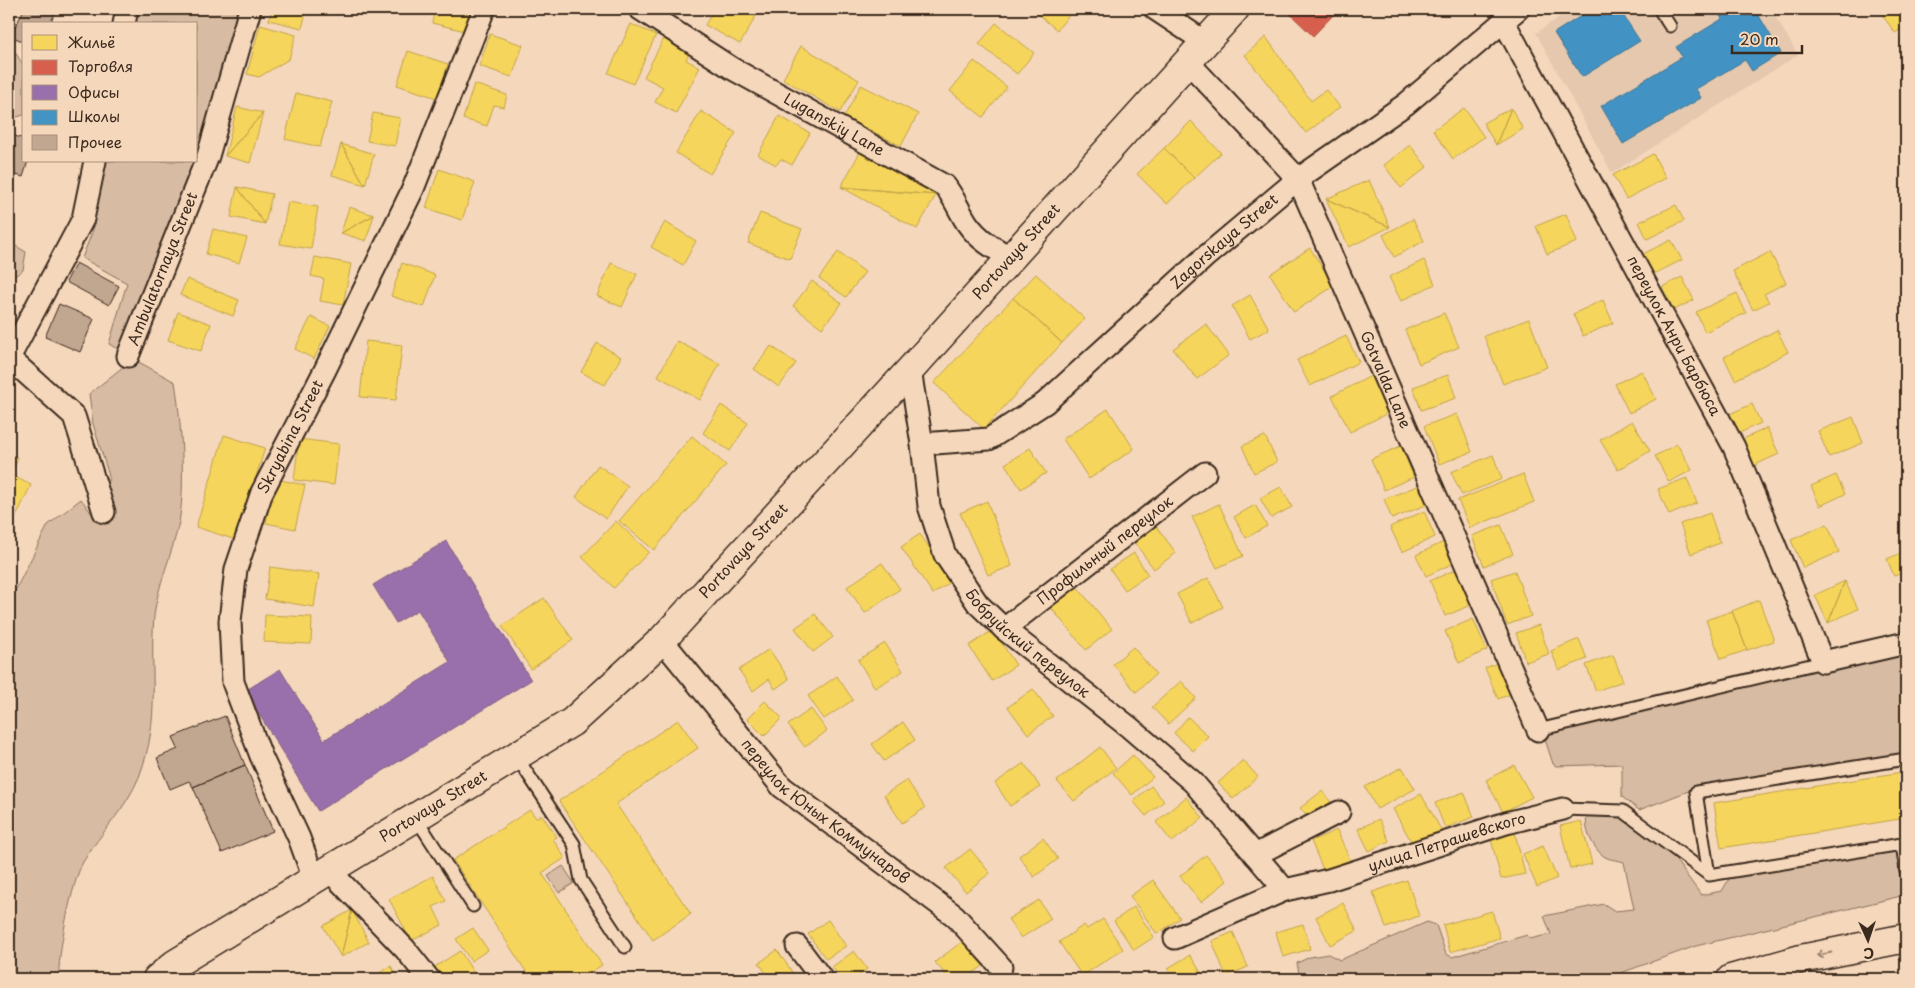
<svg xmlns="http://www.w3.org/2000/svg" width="1915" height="988" viewBox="0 0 1915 988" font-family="'Playpen Sans',sans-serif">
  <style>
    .built { fill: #e5c8ae }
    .green { fill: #d7bba2; stroke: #897260 }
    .homes { fill: #f6d55c; stroke: #bea249 }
    .shops { fill: #d6604d; stroke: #a8503f }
    .offices { fill: #9970ab; stroke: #7d5b81 }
    .schools { fill: #4393c3; stroke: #417492 }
    .building { fill: #c1a690; stroke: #3b2a1e }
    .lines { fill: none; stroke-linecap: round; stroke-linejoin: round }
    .lane-casing { stroke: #3b2a1e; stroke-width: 15 }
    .street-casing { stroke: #3b2a1e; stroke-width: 25 }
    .primary-casing { stroke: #3b2a1e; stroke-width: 31 }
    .lane { stroke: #f5d7bb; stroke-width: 11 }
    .street { stroke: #f5d7bb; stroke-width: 21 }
    .primary { stroke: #f5d7bb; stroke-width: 28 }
    .oneway { stroke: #98806c }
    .labels { text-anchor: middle; stroke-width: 5; stroke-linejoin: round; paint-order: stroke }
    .street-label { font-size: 15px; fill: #3b2a1e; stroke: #f5d7bb }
  </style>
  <rect width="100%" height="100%" fill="#f5d7bb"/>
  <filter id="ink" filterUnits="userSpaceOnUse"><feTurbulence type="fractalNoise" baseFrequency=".02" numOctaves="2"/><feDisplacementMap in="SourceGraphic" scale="10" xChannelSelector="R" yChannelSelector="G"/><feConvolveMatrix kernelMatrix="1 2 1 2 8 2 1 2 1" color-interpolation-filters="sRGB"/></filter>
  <g filter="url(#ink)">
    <path class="built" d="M1572,9H1771L1798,55L1612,173L1536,33Z"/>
    <path class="green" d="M136,9H245L204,154L124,353L109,344L127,283L82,258L93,230L92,219L104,161H196V24H133Z
      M9,43L24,66V115L9,119Z
      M9,242L26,252L23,270L9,280Z
      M128,356L175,382C181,419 186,486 179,522C173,552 157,587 154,616C149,676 162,717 139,777C126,809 101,832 83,862C72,882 57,956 59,979H9V603L48,525L81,499L95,518L104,512L109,476L93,424L89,394L124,366Z
      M1906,648L1905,749L1899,757L1694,789L1639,810L1622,797V764L1556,766L1553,764L1543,733Z
      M1588,814L1617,815L1633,824L1669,851L1701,895L1722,891L1730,877L1899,848L1905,891L1901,896L1696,946L1604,979H1300L1297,963L1310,957L1328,954L1340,960L1427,922L1436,925L1446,954L1452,957L1527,935L1530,939L1551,934L1544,916L1604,904L1615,911L1634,909L1624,862C1619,860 1610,860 1605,857C1593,849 1582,827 1588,814Z
      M563,866L574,883L559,893L548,876Z"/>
    <path class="homes" d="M272,9H307L302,28L269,20Z
      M435,9H470L465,31L432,23Z
      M714,9H760L740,44L705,25Z
      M1038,9H1069L1035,12Z
      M1069,9H1074L1057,30L1035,12Z
      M1878,9H1906V26L1895,33Z
      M996,23L1034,53L1017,74L979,44Z
      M631,24L656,35L633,84L608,73Z
      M260,25L296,35L289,59L259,77L247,74Z
      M490,34L523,45L512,77L479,66Z
      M1906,36V52L1900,39Z
      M1266,37L1311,101L1326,90L1340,107L1306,133L1245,55Z
      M664,38L690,52L686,60L700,67L676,113L655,102L663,87L644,77Z
      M801,46L859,80L840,112L783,79Z
      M408,51L448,64L437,98L397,85Z
      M974,61L1007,87L983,117L950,91Z
      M474,84L507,95L504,107L494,105L487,126L463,119Z
      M861,85L918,114L901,146L844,117Z
      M296,93L332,102L320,147L285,139Z
      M237,107L263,113L225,156Z
      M1464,108L1484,137L1453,159L1433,130Z
      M1511,108L1496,145L1483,123Z
      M1511,108L1523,129L1496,145Z
      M701,111L736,133L710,174L676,153Z
      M263,113L250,163L225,156Z
      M373,113L400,118L395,146L367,141Z
      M779,116L810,133L792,165L781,159L776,165L758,155Z
      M1191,121L1221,153L1194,178L1164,148Z
      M341,144L374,154L365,185Z
      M341,144L365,185L332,175Z
      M1410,145L1427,167L1401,188L1384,165Z
      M1164,148L1194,178L1167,204L1137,174Z
      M860,152L936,195L841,187Z
      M1653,154L1666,178L1626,199L1613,175Z
      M439,169L475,182L462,220L426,208Z
      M1369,180L1390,227L1326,199Z
      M237,187L265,224L231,217Z
      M237,187L272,194L265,224Z
      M841,187L936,195L917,229Z
      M1326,199L1390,227L1349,247Z
      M288,202L318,207L311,249L280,244Z
      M1676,205L1684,221L1647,239L1639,222Z
      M349,207L374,215L341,233Z
      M760,213L802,229L790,259L748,243Z
      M1566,214L1577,242L1547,254L1536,226Z
      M374,215L366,241L341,233Z
      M1413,219L1424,241L1394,257L1383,235Z
      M665,222L696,241L683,265L651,247Z
      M213,229L247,238L239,263L206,254Z
      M1671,240L1682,260L1650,276L1639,256Z
      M1310,248L1334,286L1294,312L1270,274Z
      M838,252L865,272L846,297L819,278Z
      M1770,252L1786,283L1764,294L1769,302L1753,310L1733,271Z
      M315,257L351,264L343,305L320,301L324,279L311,276Z
      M1424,260L1435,284L1401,301L1389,277Z
      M402,263L435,275L424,307L391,296Z
      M611,263L637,274L622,307L597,296Z
      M1036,274L1085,319L1062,343L1013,298Z
      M1682,277L1694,300L1674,310L1662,287Z
      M187,279L239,300L233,316L180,295Z
      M812,281L842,303L822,328L793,306Z
      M1737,293L1746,313L1705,332L1696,312Z
      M1250,295L1269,329L1250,339L1232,306Z
      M1013,298L1062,343L984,429L934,383Z
      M1603,300L1613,323L1583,336L1573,314Z
      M178,312L211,324L201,351L168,340Z
      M1444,313L1459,347L1419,364L1405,330Z
      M311,317L330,326L314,359L295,349Z
      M1529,319L1547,367L1503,384L1484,336Z
      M1206,324L1229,355L1197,379L1173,349Z
      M1777,330L1788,352L1735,380L1724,357Z
      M1346,336L1359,362L1310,386L1297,360Z
      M366,341L402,345L396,400L360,397Z
      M677,341L720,364L700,400L658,376Z
      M597,343L621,357L605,385L581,372Z
      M771,346L796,363L779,387L754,369Z
      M1642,371L1656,399L1629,413L1615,384Z
      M1373,375L1392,411L1350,432L1332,396Z
      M1448,375L1456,398L1421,410L1413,387Z
      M1752,404L1761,423L1733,436L1725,416Z
      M721,405L748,423L730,451L703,433Z
      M1108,409L1134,449L1089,479L1063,439Z
      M1457,414L1472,452L1439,464L1424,426Z
      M1853,417L1863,443L1829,457L1818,431Z
      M1632,421L1650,451L1618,470L1600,440Z
      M1767,428L1779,454L1753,466L1741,440Z
      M224,435L265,448L236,540L196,527Z
      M692,436L726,465L654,550L619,521Z
      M1265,436L1277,462L1254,473L1242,446Z
      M299,439L339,444L334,485L294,480Z
      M1677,444L1692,470L1669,482L1655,456Z
      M1401,446L1414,477L1384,490L1371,459Z
      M1030,448L1046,473L1021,489L1005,464Z
      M9,453L18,458L11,475L31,485L9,532Z
      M1493,455L1502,479L1462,495L1451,472Z
      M598,465L628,486L606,519L576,497Z
      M1523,474L1534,502L1470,528L1458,500Z
      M1836,475L1845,494L1820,506L1811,486Z
      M1687,478L1697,503L1669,515L1658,489Z
      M275,479L305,485L295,529L266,523Z
      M1420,485L1428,504L1392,519L1384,499Z
      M1281,487L1292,507L1271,518L1260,498Z
      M987,501L1012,566L988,575L960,513Z
      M1219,504L1243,556L1217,568L1192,517Z
      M1255,505L1267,526L1246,538L1234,517Z
      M1424,511L1435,537L1402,552L1390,527Z
      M1710,513L1720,543L1691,554L1680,524Z
      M616,521L649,552L614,588L582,557Z
      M1154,523L1176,553L1154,569L1132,539Z
      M1827,524L1839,552L1803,568L1791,540Z
      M1501,525L1513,554L1484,566L1472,536Z
      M920,534L952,581L933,594L901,547Z
      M1446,541L1456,562L1426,576L1416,555Z
      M1906,551V582H1905L1902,573L1894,576L1887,559Z
      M1134,553L1148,575L1125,590L1110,569Z
      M882,563L900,589L865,613L847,587Z
      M270,567L319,574L314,607L265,599Z
      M1459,568L1474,604L1445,616L1430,581Z
      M1515,571L1531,616L1507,625L1491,579Z
      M1208,578L1223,607L1192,623L1177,594Z
      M1845,581L1858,609L1828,623Z
      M1845,581L1828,623L1815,595Z
      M1074,583L1112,629L1086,650L1048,604Z
      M544,598L573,640L531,669L502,626Z
      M1759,600L1774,641L1747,650L1732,611Z
      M1732,611L1747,650L1721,659L1706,620Z
      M815,614L833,637L813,652L795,628Z
      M265,615L312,617L311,644L264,642Z
      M1473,619L1487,650L1459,663L1445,631Z
      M1539,625L1549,654L1526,662L1516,633Z
      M993,630L1016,665L992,681L969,646Z
      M1579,639L1587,659L1559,670L1551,651Z
      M885,643L903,671L875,688L858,660Z
      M1133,647L1156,674L1136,692L1113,664Z
      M769,649L789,679L775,689L769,679L753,691L739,670Z
      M1613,655L1623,681L1596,691L1586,665Z
      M1507,659L1519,691L1498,699L1485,668Z
      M837,676L853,700L824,719L808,696Z
      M1181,681L1196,698L1168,724L1152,707Z
      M1033,689L1053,716L1028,734L1008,707Z
      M765,701L782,718L764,736L747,719Z
      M811,709L827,731L805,747L788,725Z
      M1188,717L1208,736L1193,751L1174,733Z
      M678,720L698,748L616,804L691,914L653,940L559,801Z
      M903,722L915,740L884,761L872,744Z
      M1100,747L1116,768L1074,801L1057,781Z
      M1133,755L1153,777L1132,795L1113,773Z
      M1243,760L1258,777L1233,799L1218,783Z
      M1024,763L1040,787L1010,806L995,783Z
      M1514,765L1532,797L1503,812L1486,780Z
      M1402,767L1415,789L1377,809L1365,787Z
      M1902,772L1906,795V818L1721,848L1714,803Z
      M907,780L925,808L902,823L884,795Z
      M1151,786L1164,801L1146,816L1133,801Z
      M1322,791L1331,802L1309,819L1300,808Z
      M1464,792L1474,817L1445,828L1435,803Z
      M1421,794L1443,833L1415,848L1393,809Z
      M1186,797L1203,818L1172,842L1156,822Z
      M530,810L536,818L542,815L557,837L553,839L565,858L542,873L602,965L581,979H531L453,860Z
      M1379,819L1389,841L1369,851L1358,829Z
      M1581,821L1592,864L1570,869L1560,826Z
      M1337,830L1350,860L1324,872L1311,841Z
      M1515,833L1525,874L1501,879L1491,839Z
      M1043,838L1058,859L1034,877L1019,856Z
      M1543,846L1557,878L1537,887L1523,854Z
      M970,849L990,873L966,892L946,868Z
      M1206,855L1227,881L1201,902L1180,876Z
      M433,876L446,901L433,907L442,925L411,941L389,899Z
      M1153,880L1180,918L1157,934L1130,896Z
      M1407,880L1419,916L1386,928L1373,892Z
      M1039,900L1051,919L1021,938L1008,919Z
      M1343,903L1357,931L1330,945L1316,917Z
      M1134,907L1154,937L1134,950L1114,921Z
      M352,910L369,942L341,957Z
      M352,910L341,957L323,926Z
      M1492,911L1500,938L1450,952L1443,925Z
      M1103,919L1123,949L1082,976L1059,942L1084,925L1087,929Z
      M828,920L846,946L826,959L808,934Z
      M1303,924L1310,949L1283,957L1276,932Z
      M473,928L488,950L471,961L456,939Z
      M1233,932L1248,967L1226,976L1212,941Z
      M963,941L983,966L965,979H949L935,962Z
      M777,950L797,979H770L759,963Z
      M460,951L477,978L441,979L433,968Z
      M854,951L867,969L854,979H841L832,967Z
      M1190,955L1205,979H1175L1168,968Z
      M391,966L399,979H370Z
      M1044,972L1049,979H1033Z"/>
    <path class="shops" d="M1285,9H1339L1313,36Z"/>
    <path class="offices" d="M446,541L531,680L318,811L245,691L280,669L324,740L450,662L418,610L396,623L373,585Z"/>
    <path class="schools" d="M1592,9H1619L1640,41L1582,77L1554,33Z
      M1716,9H1755L1781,53L1752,71L1745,60L1696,89L1701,98L1623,144L1601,106L1682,57L1676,47L1722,19Z"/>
    <path class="building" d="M24,9H57L50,24H24V42L11,36Z
      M9,134L24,139V161H28L23,177L9,173Z
      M76,263L119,286L109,305L66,282Z
      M59,304L94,319L80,352L45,337Z
      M225,716L245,765L193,787L189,781L170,789L157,758L178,749L173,737Z
      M245,765L273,831L222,853L193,787Z"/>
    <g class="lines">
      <g class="lane-casing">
        <path id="lane" d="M1659,9L1670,26
          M1538,730L1823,662
          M516,756L574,844L581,880L625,947
          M1906,759L1696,792L1709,875L1902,844L1906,872
          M1563,809L1623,811L1709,875
          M416,818L473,906"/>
      </g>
      <g class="street-casing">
        <g id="street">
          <path id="s1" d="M640,9L733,69L945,186C954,197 959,211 967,223C978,239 993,248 1010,257"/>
          <path d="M1155,9L1205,42"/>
          <path id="s2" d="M1503,20L1734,447L1823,662L1906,643"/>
          <path d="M124,24L127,9"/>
          <path id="s3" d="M1187,61L1298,179L1538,730"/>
          <path id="s4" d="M128,356L208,156L250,9"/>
          <path d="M9,358L83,219L95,161"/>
          <path d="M9,358L74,416L104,512"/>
          <path id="s5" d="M910,370L922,444L929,506L945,555L978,604L1004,629L1129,727L1193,782L1285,890"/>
          <path id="s6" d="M922,444L989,439L1045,403L1205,257L1298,179L1406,104L1518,9"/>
          <path id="s7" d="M1004,629L1205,473"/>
          <path id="s8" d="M662,640L782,787L955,916L1001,967"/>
          <path d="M1255,855L1339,812"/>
          <path d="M329,870L405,949L429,979"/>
          <path id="s9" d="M314,879L299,838L261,756L233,682L230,621L236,569L262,492L325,370L413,189L484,9"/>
          <path id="s10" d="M1175,938L1285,890L1329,880L1506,823L1563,809"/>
          <path d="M797,946L822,979"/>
        </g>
      </g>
      <g class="primary-casing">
        <g id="primary">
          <path id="s11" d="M157,979L175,964L572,722L662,640L910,370L1235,9"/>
          <path d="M1731,979L1801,959L1906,938"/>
        </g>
      </g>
      <use href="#lane" class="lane"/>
      <use href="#street" class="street"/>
      <use href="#primary" class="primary"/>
    </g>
    <defs><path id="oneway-shaft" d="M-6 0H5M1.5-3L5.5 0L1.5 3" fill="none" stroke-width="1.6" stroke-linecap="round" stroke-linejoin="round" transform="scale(1.25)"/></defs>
    <use class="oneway" href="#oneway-shaft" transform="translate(1824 954) rotate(169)"/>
  </g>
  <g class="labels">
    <g class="street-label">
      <text dy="5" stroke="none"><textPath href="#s1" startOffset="226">Luganskiy Lane</textPath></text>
      <text dy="5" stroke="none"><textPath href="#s6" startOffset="375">Zagorskaya Street</textPath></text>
      <text dy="5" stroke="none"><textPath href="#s11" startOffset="1136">Portovaya Street</textPath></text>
      <text dy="5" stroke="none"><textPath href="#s4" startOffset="94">Ambulatornaya Street</textPath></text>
      <text dy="5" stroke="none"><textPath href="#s2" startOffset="359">переулок Анри Барбюса</textPath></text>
      <text dy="5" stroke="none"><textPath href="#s3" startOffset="381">Gotvalda Lane</textPath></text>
      <text dy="5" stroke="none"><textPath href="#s9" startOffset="470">Skryabina Street</textPath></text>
      <text dy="5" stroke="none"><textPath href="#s11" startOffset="731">Portovaya Street</textPath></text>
      <text dy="5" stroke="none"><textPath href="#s7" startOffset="128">Профильный переулок</textPath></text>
      <text dy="5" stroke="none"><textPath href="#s5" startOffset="311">Бобруйский переулок</textPath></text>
      <text dy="5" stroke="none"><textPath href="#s11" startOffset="326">Portovaya Street</textPath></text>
      <text dy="5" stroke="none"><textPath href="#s8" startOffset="238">переулок Юных Коммунаров</textPath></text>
      <text dy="5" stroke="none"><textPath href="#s10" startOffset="289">улица Петрашевского</textPath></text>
    </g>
  </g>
  <rect width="1915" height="988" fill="none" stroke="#f5d7bb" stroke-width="30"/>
  <rect x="15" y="15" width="1885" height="958" fill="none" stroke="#3b2a1e" stroke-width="2" filter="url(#ink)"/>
  <rect x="22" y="22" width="175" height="140" fill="#f5d7bb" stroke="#ab927c"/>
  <rect x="32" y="35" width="25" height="15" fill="#f6d55c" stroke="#ab927c"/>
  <text x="68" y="48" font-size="15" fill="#3b2a1e">Жильё</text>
  <rect x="32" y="60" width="25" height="15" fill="#d6604d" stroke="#ab927c"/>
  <text x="68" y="72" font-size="15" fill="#3b2a1e">Торговля</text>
  <rect x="32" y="85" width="25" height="15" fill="#9970ab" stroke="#ab927c"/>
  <text x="68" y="98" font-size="15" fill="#3b2a1e">Офисы</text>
  <rect x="32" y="110" width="25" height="15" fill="#4393c3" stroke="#ab927c"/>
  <text x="68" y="122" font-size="15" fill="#3b2a1e">Школы</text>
  <rect x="32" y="135" width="25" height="15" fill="#c1a690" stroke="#ab927c"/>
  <text x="68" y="148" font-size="15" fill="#3b2a1e">Прочее</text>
  <g transform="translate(1868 940) rotate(177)" stroke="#f5d7bb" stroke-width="4" paint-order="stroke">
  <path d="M0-4L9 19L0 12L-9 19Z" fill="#3b2a1e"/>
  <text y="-8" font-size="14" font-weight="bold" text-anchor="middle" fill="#3b2a1e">С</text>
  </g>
  <path d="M1732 45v8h70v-8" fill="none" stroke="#3b2a1e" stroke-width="2.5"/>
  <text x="1740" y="45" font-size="15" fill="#3b2a1e" stroke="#f5d7bb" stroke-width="4" paint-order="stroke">20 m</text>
</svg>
